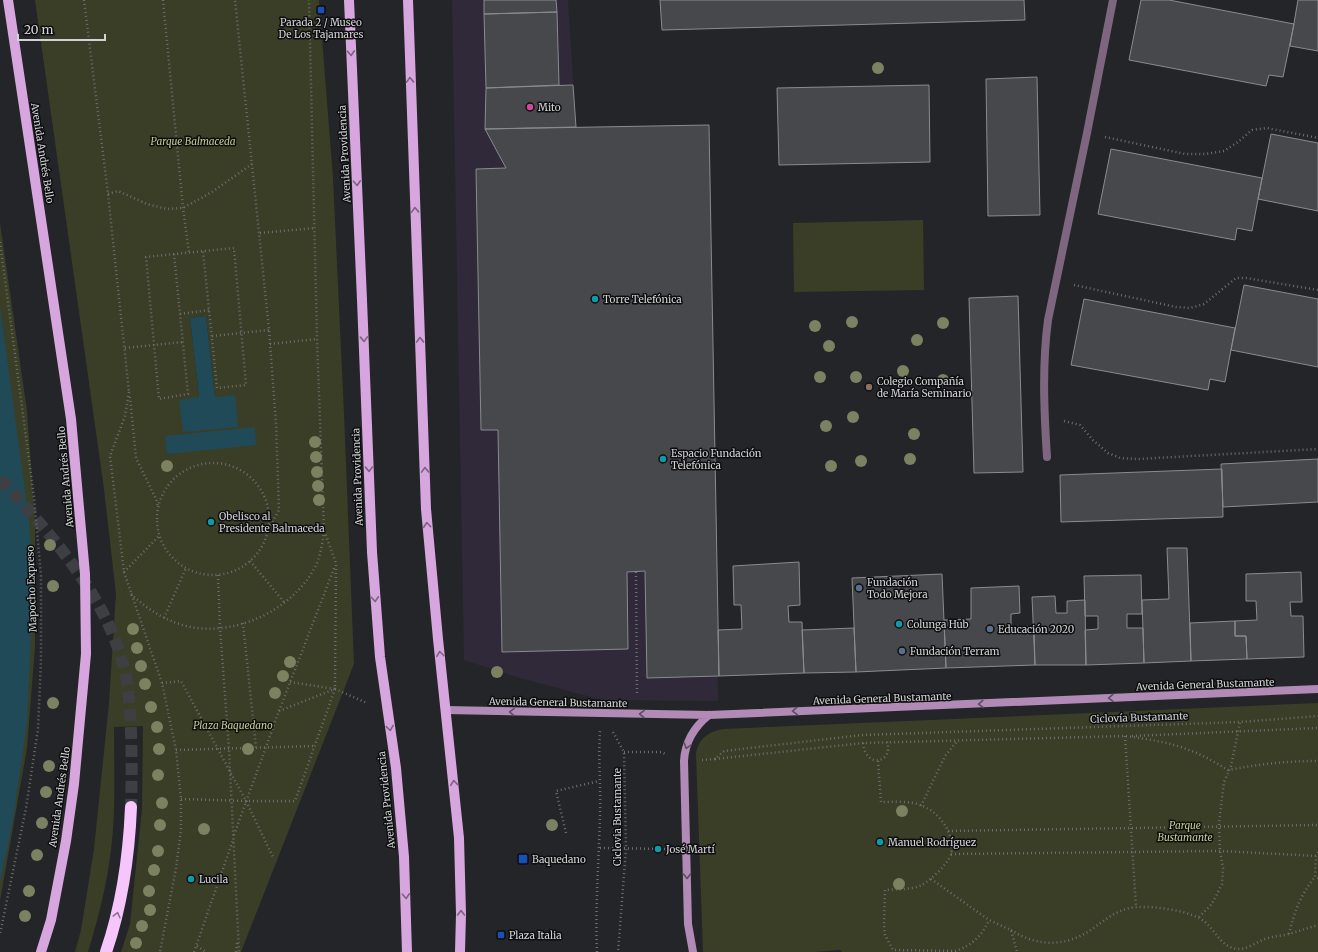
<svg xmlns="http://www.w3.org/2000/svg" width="1318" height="952" viewBox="0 0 1318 952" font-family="Merriweather,serif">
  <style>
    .commercial { fill: #302939 }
    .green { fill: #3a3e26; fill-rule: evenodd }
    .water { fill: #214a58 }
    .building { fill: #47484c; stroke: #898b90 }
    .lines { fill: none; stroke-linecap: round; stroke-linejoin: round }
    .highway-tunnel { stroke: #3e3f43; stroke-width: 12; stroke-dasharray: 12 6; stroke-linecap: butt }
    .path { stroke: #6d6e71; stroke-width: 2.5; stroke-dasharray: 1 3; stroke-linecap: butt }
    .lane { stroke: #7e6681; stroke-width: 8 }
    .secondary { stroke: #b18ab6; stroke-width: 8 }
    .primary { stroke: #d8a6de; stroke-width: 10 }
    .highway { stroke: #f5c5fb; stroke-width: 12 }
    .tree { fill: #7c8162 }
    .oneway { stroke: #7d6281 }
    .oneway2 { stroke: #604c63 }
    .oneway3 { stroke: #8d7391 }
    .transit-dot { fill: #1a4fb4; stroke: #0e0e10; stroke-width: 1.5 }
    .hotel-dot { fill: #d1479c; stroke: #0e0e10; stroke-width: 1.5 }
    .culture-dot { fill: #0f9aa8; stroke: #0e0e10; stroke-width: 1.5 }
    .education-dot { fill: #8d6e63; stroke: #0e0e10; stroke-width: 1.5 }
    .service-dot { fill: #5c6f8a; stroke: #0e0e10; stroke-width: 1.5 }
    .labels { text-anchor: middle; stroke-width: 3; stroke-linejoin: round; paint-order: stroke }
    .poi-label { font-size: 10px; fill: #d2d3d5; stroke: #0e0e10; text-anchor: start }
    .park-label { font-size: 10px; font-style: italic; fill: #c4cd90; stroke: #0e0e10 }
    .street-label { font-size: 10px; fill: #d2d3d5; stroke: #0e0e10 }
  </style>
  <rect width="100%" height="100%" fill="#242529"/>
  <path class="commercial" d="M452,0H568L576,127L709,125L718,701L602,700L520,678L464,660Z"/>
  <path class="green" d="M35,0H319L333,178L344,414L354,664L241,952H121L130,924L142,809L143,726L114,727C114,768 116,810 111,850C107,884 98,919 88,952H75L81,930L94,849L109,703L116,594L104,489ZM206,316L215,397H199L190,318Z
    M923,220L924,290L794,292L793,223Z
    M0,223L27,411L35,523V647L27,748L0,901Z
    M1318,703V952H842L840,950L814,952H703L696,753C699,738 709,731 724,729Z"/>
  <path class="water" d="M0,307L29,520L33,588L27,722L13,820L0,884Z
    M206,316L215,397L235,395L238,427L183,432L179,400L199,397L190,318Z
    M255,427L256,445L167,454L165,436Z"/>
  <path class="building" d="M484,0H556L557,12L484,14Z
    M660,0H1024L1025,20L662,30Z
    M1141,0H1169L1294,24L1283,77L1269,75L1266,86L1129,60Z
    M1298,0H1318V51L1290,46Z
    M557,12L559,85L486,88L484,14Z
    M1037,77L1040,215L988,216L986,79Z
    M573,85L576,127L485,129L486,88Z
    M929,85L930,162L779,165L777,88Z
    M709,125L719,676L647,678L645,571L627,572L628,649L502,652L498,430H481L476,169L506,168L485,129Z
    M1271,134L1318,143V211L1258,199Z
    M1111,149L1262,178L1252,231L1237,228L1235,240L1098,214Z
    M1244,285L1318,299V367L1231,350Z
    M1018,296L1023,472L974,473L969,298Z
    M1084,299L1235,328L1225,382L1210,379L1208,390L1071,365Z
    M1318,459V502L1223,507L1221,464Z
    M1222,469L1223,517L1061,522L1060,475Z
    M1167,548H1187L1191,661L1144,663L1142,600L1169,599Z
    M799,562L800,605L788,606L789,622H802L804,673L719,676L718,630L742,629L741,605H734L733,566Z
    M1301,572L1302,602H1290L1291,616H1303L1304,657L1247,659L1246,636H1235V621L1257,620L1256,601H1246V574Z
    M942,574L946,668L856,672L852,578Z
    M1141,575L1142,614H1127V628H1143L1144,663L1086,665L1085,630L1098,629V616H1085L1084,576Z
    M1019,586L1020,613L1011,614V627H1034L1035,665L946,668L944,620L971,619V588Z
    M1055,596L1056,613H1067V601L1085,600L1086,665H1035L1032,597Z
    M1235,621V636H1246L1247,659L1191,661L1190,623Z
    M854,628L856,672L804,673L802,630Z"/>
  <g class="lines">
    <path class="highway-tunnel" d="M0,479C49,532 106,595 124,668C128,682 129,698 130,713C132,744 132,775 131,807"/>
    <path class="path" d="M84,0L108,194L129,392
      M163,0L183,208L189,253
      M1105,137L1185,154H1205L1224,151L1238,142L1252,130L1267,128L1318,138
      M108,194L118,191L147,204L167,209L183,208L212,192L252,164
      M260,233L315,228
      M0,242L34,497L41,576V660L38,729L26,808L0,934
      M174,254L188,394L159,399L146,257C175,254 204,251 234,248L246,385L217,388L203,251
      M1074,285L1176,307L1190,308L1204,304L1236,278H1246L1318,290
      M180,314L209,310
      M212,336L269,330
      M270,344L317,339
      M125,348L183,342
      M129,392L125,416L110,456L119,530L124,572L162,683L176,750L181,799V830L176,868L160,952
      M130,397L136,458L156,499L158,507
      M1064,421L1080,425L1093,440L1108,453L1120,458L1138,459L1318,449
      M157 519a56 56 0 1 1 112 0a56 56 0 1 1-112 0Z
      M250,561L284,602
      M124,572L160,535
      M636,572L637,695
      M218,575L220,628L229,749L239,952
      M131,594C147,609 164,620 186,626C235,638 296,609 317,563C321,552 323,541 324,530L317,339L309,0
      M164,618L186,568
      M243,623L256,748
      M290,682L335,689
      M162,683L181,681L246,801L273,857
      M279,711L335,566
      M613,732L624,752L626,849L618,952
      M1125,736L1136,907
      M1132,736L1318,728
      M863,743C866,770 894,762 887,742
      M176,750L315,746
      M624,752H662L665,754
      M715,759L863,743L1125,736C1147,739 1169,742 1189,750C1203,755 1216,763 1228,770C1260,764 1286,761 1318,761
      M702,760L715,759L724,751L862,735L1240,722L1318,716
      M878,761L881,802C896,802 913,800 927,808C942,816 955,836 951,854C948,864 931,880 922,885C911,890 897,889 885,890L884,925L885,935L893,950L956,951C972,945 982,936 989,920
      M181,799L246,801H295L335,689L336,563L324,530L269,528L279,510L276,423L269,330L235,0
      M921,806L945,756L958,740
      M948,831L1318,825
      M566,833L556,791L599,781
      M234,835L279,711L335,689L367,703
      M600,848L668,849
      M1318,852L1316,856L1315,877L1318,878
      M951,854L1220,851L1318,856
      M931,879L989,920L1011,930L1017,952
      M1199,917L1212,904L1222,884L1223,868L1220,851L1219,823L1224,782L1231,766L1240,722
      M1011,930C1039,948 1068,947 1095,927C1109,917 1120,908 1138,907C1156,906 1192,911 1205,922C1216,931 1221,947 1237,949C1247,950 1256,942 1265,939C1273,936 1281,936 1289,934C1299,931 1308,928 1318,925
      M1289,934C1294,912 1301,894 1315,877
      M197,946L206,952
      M194,952L233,840
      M236,952L237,943
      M597,952C595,906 599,860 600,814C601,786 598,759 600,731"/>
    <path class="lane" d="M1047,457C1044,411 1042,365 1048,320L1087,133L1113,0"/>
    <path class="secondary" d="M446,710L709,715L1318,689
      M693,952L688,924L684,761C685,742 694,727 709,715"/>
    <path class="primary" d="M8,0L71,419L85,574L86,654L74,784L66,841L51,920L41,952
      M349,0L362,300L372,552L380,657L396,768L404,857L407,952
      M408,0L426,509L438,639L459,838L461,914L460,952"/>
    <path class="highway" d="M106,952C122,905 129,856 131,807"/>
  </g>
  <g class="tree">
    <circle cx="878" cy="68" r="6"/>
    <circle cx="852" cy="322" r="6"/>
    <circle cx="943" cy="323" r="6"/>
    <circle cx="815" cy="326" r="6"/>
    <circle cx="917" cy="340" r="6"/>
    <circle cx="829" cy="346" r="6"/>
    <circle cx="903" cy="371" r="6"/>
    <circle cx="820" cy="377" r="6"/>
    <circle cx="856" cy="377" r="6"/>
    <circle cx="943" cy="380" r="6"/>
    <circle cx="853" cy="417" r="6"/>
    <circle cx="826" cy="426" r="6"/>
    <circle cx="914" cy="434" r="6"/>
    <circle cx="315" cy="442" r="6"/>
    <circle cx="316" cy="457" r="6"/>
    <circle cx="910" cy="459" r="6"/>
    <circle cx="861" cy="461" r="6"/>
    <circle cx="167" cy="466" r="6"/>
    <circle cx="831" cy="466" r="6"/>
    <circle cx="317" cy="472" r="6"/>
    <circle cx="318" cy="486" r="6"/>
    <circle cx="319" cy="500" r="6"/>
    <circle cx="50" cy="545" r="6"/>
    <circle cx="53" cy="586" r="6"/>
    <circle cx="133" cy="629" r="6"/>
    <circle cx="137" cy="648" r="6"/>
    <circle cx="290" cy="662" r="6"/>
    <circle cx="141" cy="666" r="6"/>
    <circle cx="497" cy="672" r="6"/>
    <circle cx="283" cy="676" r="6"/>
    <circle cx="145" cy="684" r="6"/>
    <circle cx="275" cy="693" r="6"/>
    <circle cx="53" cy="703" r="6"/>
    <circle cx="151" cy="707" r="6"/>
    <circle cx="157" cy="727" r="6"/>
    <circle cx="159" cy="749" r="6"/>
    <circle cx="248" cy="749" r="6"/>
    <circle cx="49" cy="766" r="6"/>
    <circle cx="158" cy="775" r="6"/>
    <circle cx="46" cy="792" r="6"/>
    <circle cx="162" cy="803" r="6"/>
    <circle cx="902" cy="811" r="6"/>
    <circle cx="42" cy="823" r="6"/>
    <circle cx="160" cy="825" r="6"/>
    <circle cx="552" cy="825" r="6"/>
    <circle cx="204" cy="829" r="6"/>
    <circle cx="158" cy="851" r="6"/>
    <circle cx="37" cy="855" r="6"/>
    <circle cx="154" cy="870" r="6"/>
    <circle cx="899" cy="884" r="6"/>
    <circle cx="29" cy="891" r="6"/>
    <circle cx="149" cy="891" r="6"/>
    <circle cx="150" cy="910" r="6"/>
    <circle cx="25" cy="916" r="6"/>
    <circle cx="142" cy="926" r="6"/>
    <circle cx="136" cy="943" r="6"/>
  </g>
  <defs><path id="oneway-chevron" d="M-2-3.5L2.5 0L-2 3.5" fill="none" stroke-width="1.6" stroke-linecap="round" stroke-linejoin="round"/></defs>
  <g class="oneway">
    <use href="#oneway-chevron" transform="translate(351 53) rotate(87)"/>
    <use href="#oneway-chevron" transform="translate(410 80) rotate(-92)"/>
    <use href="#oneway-chevron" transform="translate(357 183) rotate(87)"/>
    <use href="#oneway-chevron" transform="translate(415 210) rotate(-92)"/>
    <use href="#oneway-chevron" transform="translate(364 339) rotate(88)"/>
    <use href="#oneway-chevron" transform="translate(420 340) rotate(-92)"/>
    <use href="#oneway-chevron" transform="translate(369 469) rotate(88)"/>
    <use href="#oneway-chevron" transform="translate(425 470) rotate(-92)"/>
    <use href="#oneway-chevron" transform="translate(427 525) rotate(-95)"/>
    <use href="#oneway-chevron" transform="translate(375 599) rotate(86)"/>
    <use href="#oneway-chevron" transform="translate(440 654) rotate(-97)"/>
    <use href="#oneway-chevron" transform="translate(390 728) rotate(81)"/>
    <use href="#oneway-chevron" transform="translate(454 783) rotate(-96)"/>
    <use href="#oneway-chevron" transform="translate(406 896) rotate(87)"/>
    <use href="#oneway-chevron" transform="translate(461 913) rotate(-90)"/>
  </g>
  <g class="oneway2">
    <use href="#oneway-chevron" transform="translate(1111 698) rotate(178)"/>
    <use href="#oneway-chevron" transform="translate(981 704) rotate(178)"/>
    <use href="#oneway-chevron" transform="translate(795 711) rotate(178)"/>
    <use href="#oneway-chevron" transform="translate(512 712) rotate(-179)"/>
    <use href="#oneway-chevron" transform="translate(642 714) rotate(-179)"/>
    <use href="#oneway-chevron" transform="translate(687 746) rotate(108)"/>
    <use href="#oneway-chevron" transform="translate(687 876) rotate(89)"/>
  </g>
  <use class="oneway3" href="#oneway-chevron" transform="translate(117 915) rotate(-76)"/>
  <g class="transit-dot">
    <rect x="317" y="6" width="8" height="8" rx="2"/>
    <rect x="518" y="854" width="10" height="10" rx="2"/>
    <rect x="497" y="931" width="8" height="8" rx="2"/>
  </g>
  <circle class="hotel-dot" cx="530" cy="107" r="4"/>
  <g class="culture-dot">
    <circle cx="595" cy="299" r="4"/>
    <circle cx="663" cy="459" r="4"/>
    <circle cx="211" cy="522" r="4"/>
    <circle cx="899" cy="624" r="4"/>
    <circle cx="880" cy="842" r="4"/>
    <circle cx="658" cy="849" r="4"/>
    <circle cx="191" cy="879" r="4"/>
  </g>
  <circle class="education-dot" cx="869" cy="387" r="4"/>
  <g class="service-dot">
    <circle cx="859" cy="588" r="4"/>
    <circle cx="990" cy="629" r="4"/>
    <circle cx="902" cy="651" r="4"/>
  </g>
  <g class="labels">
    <g class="poi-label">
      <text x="321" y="26" text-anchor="middle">Parada 2 / Museo<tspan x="321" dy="12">De Los Tajamares</tspan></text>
      <text x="538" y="111">Mito</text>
      <text x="603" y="303">Torre Telefónica</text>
      <text x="877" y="385">Colegio Compañía<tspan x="877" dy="12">de María Seminario</tspan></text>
      <text x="671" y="457">Espacio Fundación<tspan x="671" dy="12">Telefónica</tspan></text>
      <text x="219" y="520">Obelisco al<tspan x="219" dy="12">Presidente Balmaceda</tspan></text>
      <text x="867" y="586">Fundación<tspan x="867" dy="12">Todo Mejora</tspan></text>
      <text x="907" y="628">Colunga Hub</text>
      <text x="998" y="633">Educación 2020</text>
      <text x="910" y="655">Fundación Terram</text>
      <text x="888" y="846">Manuel Rodríguez</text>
      <text x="666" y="853">José Martí</text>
      <text x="532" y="863">Baquedano</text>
      <text x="199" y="883">Lucila</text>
      <text x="509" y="939">Plaza Italia</text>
    </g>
    <g class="park-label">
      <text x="193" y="145">Parque Balmaceda</text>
      <text x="233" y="729">Plaza Baquedano</text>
      <text x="1185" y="829">Parque<tspan x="1185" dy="12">Bustamante</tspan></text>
    </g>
    <g class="street-label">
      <text transform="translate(43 153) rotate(81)" y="4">Avenida Andrés Bello</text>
      <text transform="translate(344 154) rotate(-93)" y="4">Avenida Providencia</text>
      <text transform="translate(65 477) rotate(-95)" y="4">Avenida Andrés Bello</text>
      <text transform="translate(357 477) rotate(-92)" y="4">Avenida Providencia</text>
      <text transform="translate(31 589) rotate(-92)" y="4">Mapocho Expreso</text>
      <text transform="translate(1205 684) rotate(-2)" y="4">Avenida General Bustamante</text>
      <text transform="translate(882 698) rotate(-2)" y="4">Avenida General Bustamante</text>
      <text transform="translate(558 702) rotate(1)" y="4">Avenida General Bustamante</text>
      <text transform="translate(1139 717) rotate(-2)" y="4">Ciclovía Bustamante</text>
      <text transform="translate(59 797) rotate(-82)" y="4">Avenida Andrés Bello</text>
      <text transform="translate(386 800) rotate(-96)" y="4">Avenida Providencia</text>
      <text transform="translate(617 817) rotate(-90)" y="4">Ciclovia Bustamante</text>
    </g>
  </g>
  <path d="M18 34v6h87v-6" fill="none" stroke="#d2d3d5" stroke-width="2"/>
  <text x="24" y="34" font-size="12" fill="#d2d3d5" stroke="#0e0e10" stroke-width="3" paint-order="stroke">20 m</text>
</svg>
